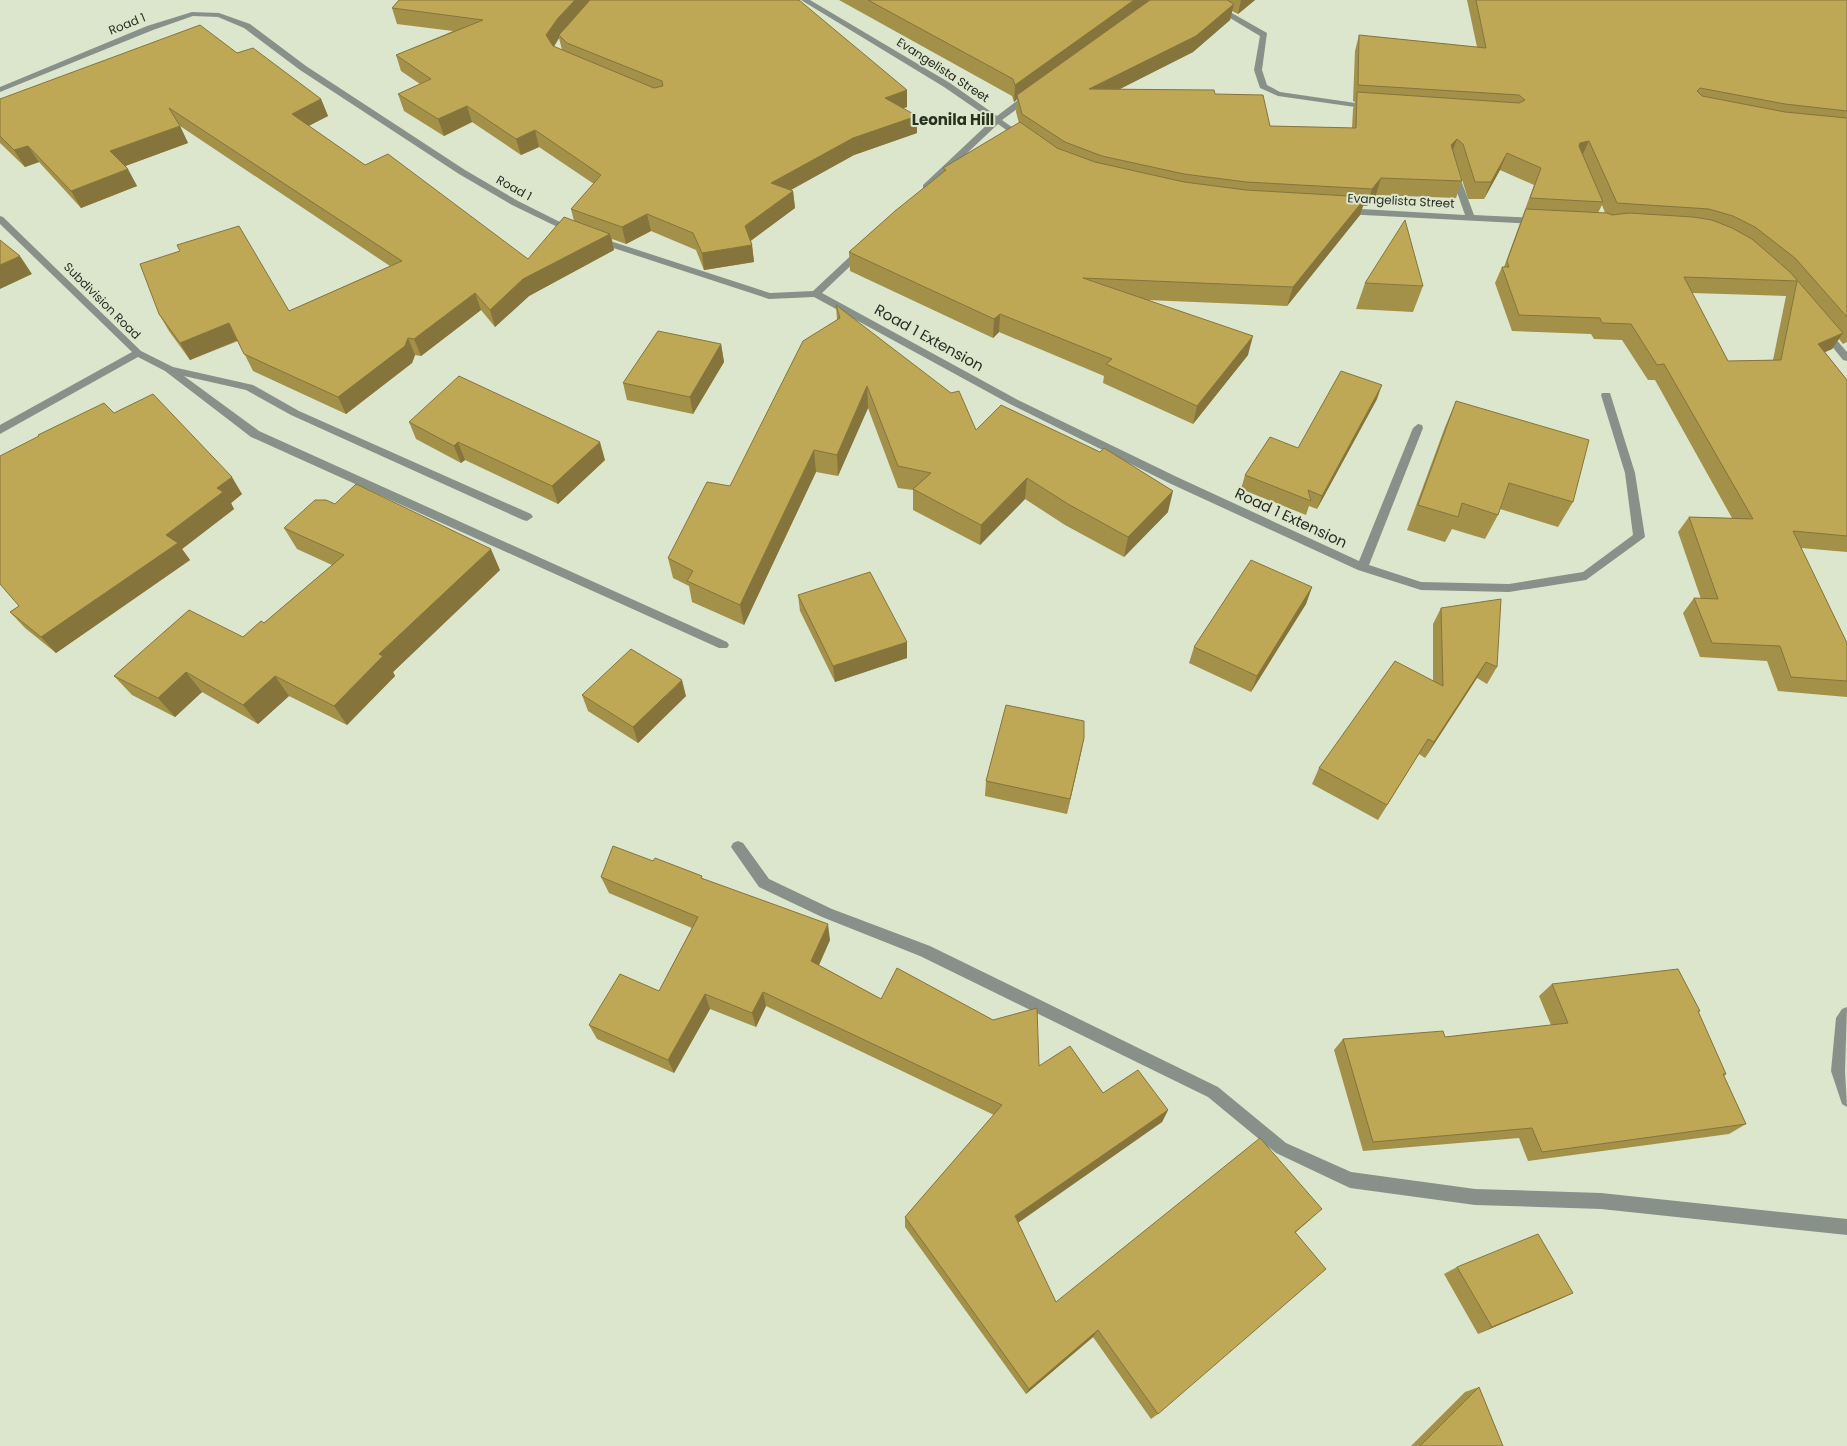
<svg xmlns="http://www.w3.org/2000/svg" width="1847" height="1446" viewBox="0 0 1847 1446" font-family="Poppins,sans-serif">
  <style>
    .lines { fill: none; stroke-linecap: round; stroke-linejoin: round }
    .minor { fill: #87918a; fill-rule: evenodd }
    .wall { fill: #a39049; fill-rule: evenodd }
    .shaded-wall { fill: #85753c }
    .building { fill: #bea755; stroke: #85753c; fill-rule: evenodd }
    .labels { text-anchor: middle; stroke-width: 4; stroke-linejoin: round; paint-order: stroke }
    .far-street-label { font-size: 12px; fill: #292d24; stroke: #dce6cd }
    .far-quarter-label { font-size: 15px; font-weight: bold; fill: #29301d; stroke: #dce6cd }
    .street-label { font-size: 15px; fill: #292d24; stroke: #dce6cd }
  </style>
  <rect width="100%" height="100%" fill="#dce6cd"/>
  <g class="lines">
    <path class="minor" d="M801,0H810L950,83L997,116L1026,94H1032V98L1002,120L1027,138L1020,140L998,124L929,189H923V185L992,120L944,87Z
      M1200,0H1209L1267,33L1262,70L1267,85L1280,92L1369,105L1373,107L1369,109L1278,96L1260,88L1254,70L1260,36Z
      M192,12L219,13L250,24L306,66L465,170L518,201L578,231L576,233H570L512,205L459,174L300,70L244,28L218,17L193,16L153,30L0,92V87L147,26Z
      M1455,172L1459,175L1474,215L1536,218L1540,221L1536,224L1344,214L1340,211L1344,208L1465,215L1451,175Z
      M0,216L3,217L141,351L173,367L253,385L299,411L531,514L533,517L527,521L523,520L291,415L246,390L184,376L259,431L727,642L729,645L727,648H719L251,437L165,371L138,357L0,434V425L132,352L0,224Z
      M598,237L770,293L813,291L859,248H865V252L822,293L1018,400L1177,477L1359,561L1413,428L1418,424L1422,425L1423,428L1369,565L1421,582L1509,584L1583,572L1633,535L1625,473L1601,395L1602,393H1610L1635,473L1645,537L1586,580L1509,592L1421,590L1358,570L1169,483L1010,404L814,297L769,299L595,242V238Z
      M1825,329L1828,330L1847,352V361L1843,360L1822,334V330Z
      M738,841L743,843L769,879L832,909L930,946L1218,1087L1286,1143L1351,1172L1475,1189L1601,1193L1847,1219V1235L1601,1209L1475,1205L1350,1188L1276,1153L1208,1097L920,956L822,917L759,887L731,847L733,843Z
      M1847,1007L1845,1071L1847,1107L1842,1104L1831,1071L1836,1018L1842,1009Z"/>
  </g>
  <path class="wall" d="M399,0L907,107L903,108L917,133L854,155L790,190L793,191L795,208L750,241L752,245L754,262L704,270L696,250L651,231L626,244L612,239L614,250L529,296L495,327L481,310L421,356L415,355L412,363L346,414L253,371L238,341L190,360L169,331L159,314L289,311L390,266L180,126L188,143L125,166L137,186L81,208L39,162L25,167L0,143V99L237,53L321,99L328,116L308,126L365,165L528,259L574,221L571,209L594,184L539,147L521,155L472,122L444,136L404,111L398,94L420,84L401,71L396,55L453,31L397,24L392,8ZM559,38L562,50L554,47Z
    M839,0H1255L1238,14L1232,11L1230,20L1193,52L1120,89L1215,94L1270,126L1352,128L1353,109L1355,102L1353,101L1355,51L1359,35L1477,47L1467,0H1847V342L1843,344L1839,339L1832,349L1825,352L1847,380V552L1801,548L1847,643V697L1778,691L1767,661L1700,657L1683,613L1694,598L1701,599L1678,532L1689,517L1732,518L1655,380H1648L1622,340L1594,339L1591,334L1512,331L1495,283L1502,267H1504L1534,185L1500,170L1484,199H1468L1456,160L1462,181L1456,198L1376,195L1367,206H1363L1360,215L1287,306L1147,300L1248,355L1193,424L1103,383L1104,376L999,332L993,338L850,271L849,252L943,172V168L1019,123L1016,112L1017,99L1014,102L1012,96ZM1602,205L1605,213H1598ZM1692,293L1786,296L1773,360L1728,361Z
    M1365,283L1423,286L1413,312L1356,309Z
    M836,305L976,430L1168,512L1124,557L1065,525L1025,499L980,545L913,510V490L898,488L868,408L838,476L816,472L744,625L692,602L689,586L673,578L668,558L730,486L837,320Z
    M721,344L724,362L693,414L627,400L623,383Z
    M1377,399L1317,509L1309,506L1306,515L1241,489L1245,475L1298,448Z
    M1456,401L1573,502L1558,527L1500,509L1498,515L1485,539L1452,529L1445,542L1407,530L1445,427Z
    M114,413L242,494L231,503L234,509L182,549L190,560L56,653L25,628L10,612L19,606Z
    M409,422L605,460L558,504L465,460L461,463L416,439Z
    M284,528L500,570L393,672L395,676L347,725L289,696L258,724L202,692L175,717L132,695L114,676L243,637L264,623L332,565L297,549Z
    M1312,587L1306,604L1251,692L1189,663L1194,647Z
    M798,595L907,658L835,682L800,611Z
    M1441,608L1497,667L1487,684L1477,678L1425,758L1419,754L1378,820L1312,784L1319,768L1433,681V624Z
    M582,695L686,696L638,743L588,711Z
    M1084,738L1067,814L985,796L986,781Z
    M601,877L703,879L830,940L819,965L881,999L1039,1066L1103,1093L1168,1110L1162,1122L1018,1223L1056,1302L1311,1219L1295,1233L1158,1414L1151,1419L1093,1337L1026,1394L905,1227V1217L994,1115L766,1006L756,1027L710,1009L674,1073L597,1039L589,1025L659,991L692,928L609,893Z
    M1552,984L1700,1011L1698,1012L1726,1074L1724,1076L1746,1124L1729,1134L1528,1161L1519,1138L1363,1151L1334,1050L1343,1039L1445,1037L1551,1025L1539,996Z
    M1457,1267L1573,1293L1478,1334L1444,1274Z
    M1479,1387L1503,1446H1411L1465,1392Z"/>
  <path class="shaded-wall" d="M575,0H594L559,35V38L550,52L546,35L558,18Z
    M1134,0H1155L1017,95V99L1014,102L1015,85Z
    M1241,0H1255L1238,14Z
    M1234,4L1230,20L1193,52L1088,105L1089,89Z
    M907,90V107L885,115V98Z
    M321,99L328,116L299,131L292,114Z
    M467,106L472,122L444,136L438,119Z
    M917,116V133L854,155L773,200L771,183L853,138Z
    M180,126L188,143L120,168L110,151Z
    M535,130L539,147L521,155L516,139Z
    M1457,139L1451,156V145Z
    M1589,141L1581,158L1572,160L1580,143Z
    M28,146L39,162L25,167L14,150Z
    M1507,153L1500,170L1484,199L1491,182Z
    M128,169L137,186L81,208L71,191Z
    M1381,178L1376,195L1367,206L1372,189Z
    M793,191L795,208L748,243L745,226Z
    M1366,197L1360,215L1287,306L1293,287Z
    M647,214L651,231L626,244L622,227Z
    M610,234L614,250L529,296L495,327L490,310L523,279Z
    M752,245L754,262L704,270L702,253Z
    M20,256L32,274L0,289V265Z
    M475,293L481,310L421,356L414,339Z
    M1000,314L999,332L993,338L994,319Z
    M229,323L238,340L190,360L180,343Z
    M1843,333L1832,349L1807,360L1818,344Z
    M1253,336L1248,355L1193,424L1197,406Z
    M408,338L415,355L412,363L346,414L338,397Z
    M721,344L724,362L693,414L690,397Z
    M1382,385L1377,399L1317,509L1322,496Z
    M867,386L868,408L838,476L837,455Z
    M458,442L465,460L461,463L454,446Z
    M600,442L605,460L558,504L552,486Z
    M814,450L816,472L744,625L740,605Z
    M232,477L242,494L231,503L234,509L182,549L190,560L56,653L41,637L166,535L217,488Z
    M1027,478L1025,499L980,545L981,525Z
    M1173,491L1168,512L1124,557L1128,537Z
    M491,549L500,570L393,672L395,676L347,725L334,706L379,654Z
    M1312,587L1306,604L1251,692L1257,676Z
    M907,642V658L835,682L833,666Z
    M1486,662L1477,678L1425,758L1434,742Z
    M186,672L202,692L175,717L158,698Z
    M275,676L289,696L258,724L243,705Z
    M682,680L686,696L638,743L633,727Z
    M1084,738L1081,753L1067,814L1070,799Z
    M828,924L830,940L814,976L811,961Z
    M763,992L766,1006L756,1027L752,1013Z
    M705,994L710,1009L674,1073L668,1060Z
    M1168,1110L1162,1122L1013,1226L1015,1216Z
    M1573,1293L1558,1300L1478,1334L1492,1327Z
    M1098,1330L1093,1337L1026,1394L1029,1389Z"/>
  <path class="building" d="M399,0H575L558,18L546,35L553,46L654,88L663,86L662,81L567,43L559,35L590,0H799L907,90L885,98L917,116L853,138L771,183L793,191L745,226L752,245L702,253L693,233L647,214L622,227L571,209L601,175L535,130L516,139L467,106L438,119L398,94L431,79L396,55L483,20L392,8Z
    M868,0H1134L1015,85L1013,79Z
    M1150,0H1227L1234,4L1196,36L1089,89L1214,90L1215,94L1263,95L1270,126L1356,128L1357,92L1519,103L1525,100L1519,95L1358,85L1359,35L1486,48L1476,0H1847V111L1785,104L1700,88L1697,91L1702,96L1785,112L1847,118V317L1795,258L1755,227L1733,216L1709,209L1617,203L1589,141L1580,143L1579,146L1603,202L1530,198L1541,168L1507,153L1491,182H1475L1463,144L1457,139L1451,145L1462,181L1381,178L1372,189L1246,182L1184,174L1102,156L1065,142L1022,114L1017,95Z
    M200,25L237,53L253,48L321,99L292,114L365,165L388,154L528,259L564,217L610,234L523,279L490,310L475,293L414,339L408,338L405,346L338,397L244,354L229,323L180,343L159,314L140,264L180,251L177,245L239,226L289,311L402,261L169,108L180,126L110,151L128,169L71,191L28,146L14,150L0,136V99Z
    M1020,122L1057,148L1095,162L1184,182L1246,190L1366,197L1293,287L1083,278L1253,336L1197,406L1106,364L1112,359L1000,314L994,319L849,252L895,211L946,170L943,168Z
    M1526,209L1607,213L1612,215L1629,213L1693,217L1712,220L1732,228L1752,239L1790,272L1843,333L1818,344L1847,380V536L1793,531L1847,643V681L1791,677L1780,646L1712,643L1694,598L1718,599L1689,517L1753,519L1664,364L1657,365L1631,324L1602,323L1600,318L1519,315L1502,267H1509L1507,261ZM1684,277L1797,281L1781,360L1728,361Z
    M1405,220L1423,286L1365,283Z
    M0,240L20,256L0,265Z
    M836,305L951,393L959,391L976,430L1001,405L1100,452L1104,448L1173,491L1128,537L1068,504L1027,478L981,525L913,489L931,473L898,466L867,386L837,455L814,450L740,605L687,581L693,571L668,558L707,482L730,486L803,341L840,318Z
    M658,331L721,344L690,397L623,383Z
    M1341,371L1382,385L1322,496L1308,490L1311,501L1245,475L1270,437L1298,448Z
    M459,376L600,442L552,486L458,442L454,446L409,422Z
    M153,394L232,477L217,488L223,492L166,535L178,543L41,637L10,612L19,606L0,584V456L39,436L38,435L104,403L114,413Z
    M1456,401L1589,440L1573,502L1509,483L1498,515L1462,503L1458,517L1418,505Z
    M356,484L491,549L379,654L383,656L334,706L275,676L243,705L186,672L158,698L114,676L189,610L243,637L261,621L264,623L344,555L284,528L315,500H326L335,504Z
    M1251,560L1312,587L1257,676L1194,647Z
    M870,572L907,642L833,666L798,595Z
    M1501,599L1497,667L1486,662L1434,742L1428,739L1387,805L1319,768L1395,661L1443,686L1441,608Z
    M631,649L682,680L633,727L582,695Z
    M1006,705L1084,721V738L1070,799L986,781Z
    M613,846L653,861L655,858L702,876L701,878L828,924L811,961L881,999L897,968L993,1020L1037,1008L1039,1066L1070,1046L1103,1093L1138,1070L1168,1110L1015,1216L1056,1302L1260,1138L1322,1209L1295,1232L1326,1269L1158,1414L1098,1330L1029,1389L905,1217L1002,1105L763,992L752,1013L705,994L668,1060L589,1025L620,974L659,991L698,917L601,877Z
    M1678,969L1700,1011H1698L1726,1074H1723L1746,1124L1542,1152L1532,1128L1373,1142L1343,1039L1443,1031L1445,1037L1568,1023L1552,984Z
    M1538,1234L1573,1293L1492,1327L1457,1267Z
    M1479,1387L1503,1446H1420Z"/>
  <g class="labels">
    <g class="far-street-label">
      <text transform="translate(127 24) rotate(-22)" y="4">Road 1</text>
      <text transform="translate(943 70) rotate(33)" y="4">Evangelista Street</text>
      <text transform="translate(514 188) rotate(29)" y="4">Road 1</text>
      <text transform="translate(1401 201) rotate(3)" y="4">Evangelista Street</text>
      <text transform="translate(102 301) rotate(45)" y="4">Subdivision Road</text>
    </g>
    <g class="far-quarter-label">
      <text x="953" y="125">Leonila Hill</text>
    </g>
    <g class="street-label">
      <text transform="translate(929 338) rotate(29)" y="5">Road 1 Extension</text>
      <text transform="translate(1291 518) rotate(25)" y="5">Road 1 Extension</text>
    </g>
  </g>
</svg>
